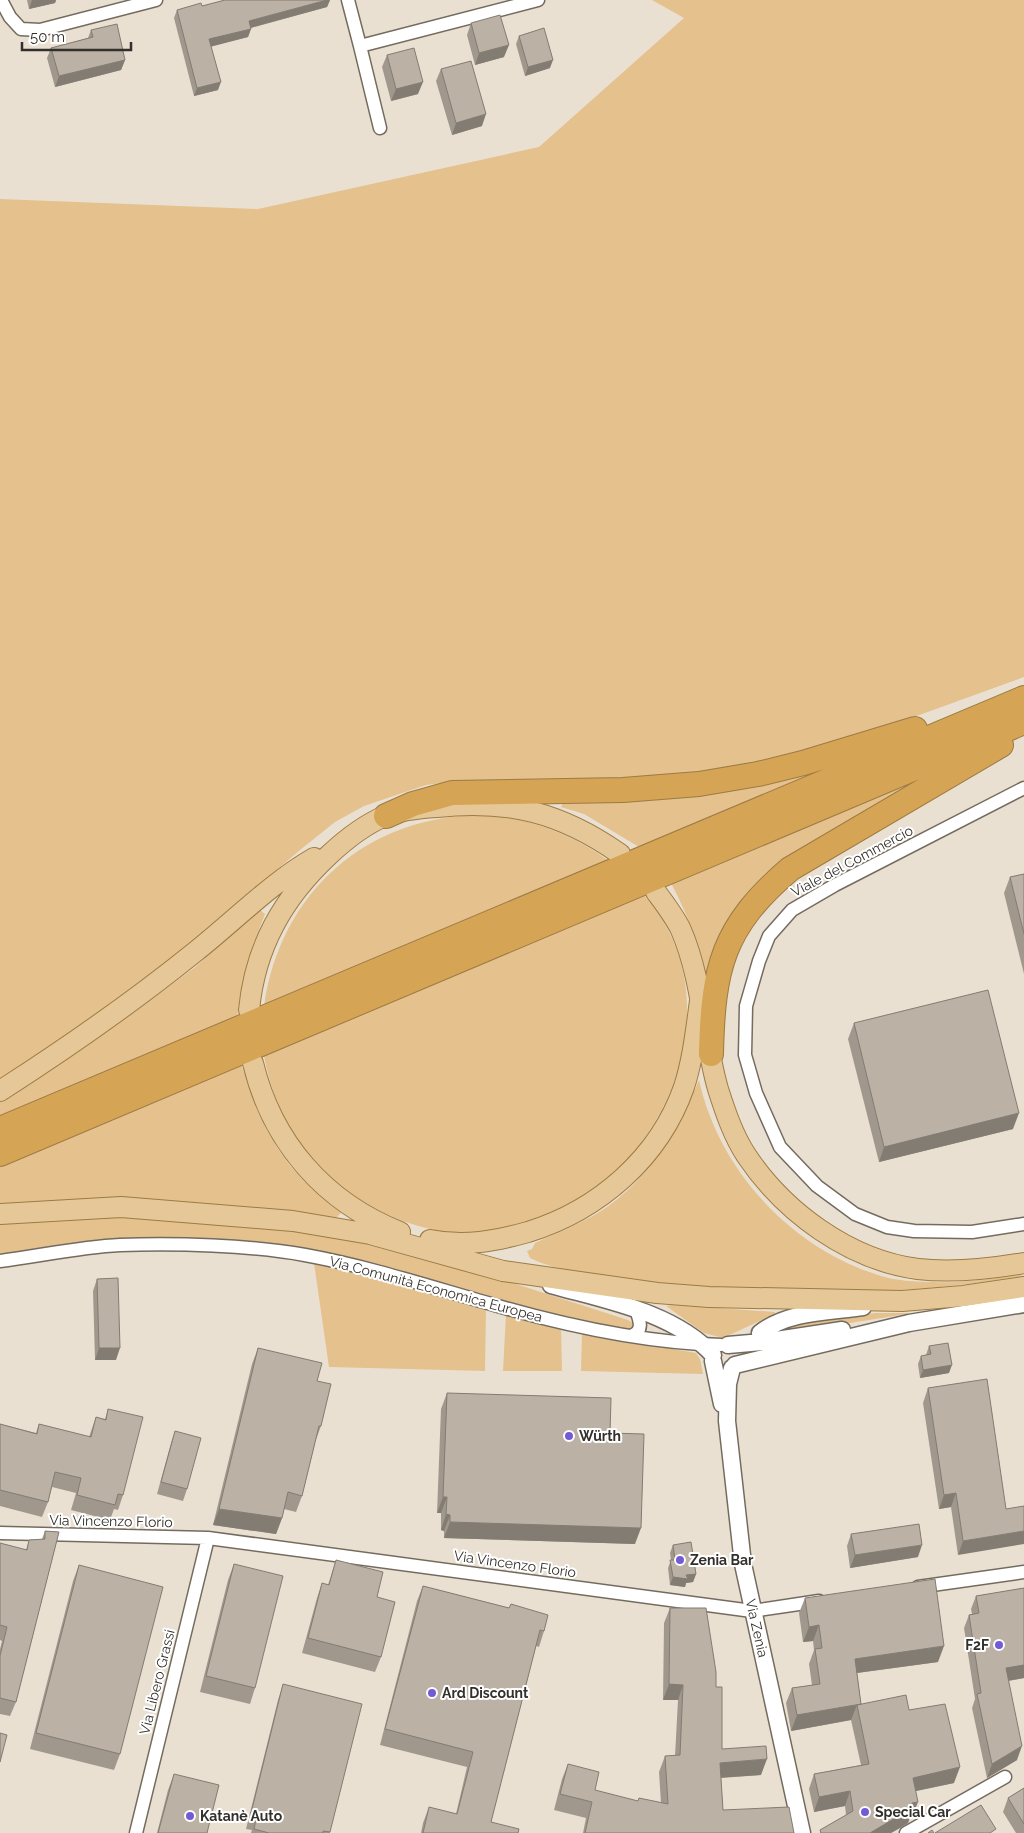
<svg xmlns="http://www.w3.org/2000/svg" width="1024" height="1833" viewBox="0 0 1024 1833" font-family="Raleway,sans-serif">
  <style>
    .green { fill: #e4c18d }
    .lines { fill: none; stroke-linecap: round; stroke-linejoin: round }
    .minor-casing { stroke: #746b5f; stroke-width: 15 }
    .tertiary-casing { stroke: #746b5f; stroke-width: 19 }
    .primary-casing { stroke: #9c7b45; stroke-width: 22 }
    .motorway-casing { stroke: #9c7b45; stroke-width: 26 }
    .minor { stroke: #fff; stroke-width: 12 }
    .tertiary { stroke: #fff; stroke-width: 16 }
    .primary { stroke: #e6c898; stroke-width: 20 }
    .motorway { stroke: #d5a454; stroke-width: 24 }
    .wall { fill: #a1988d }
    .shaded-wall { fill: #837c73 }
    .building { fill: #bbb1a4; stroke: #837c73 }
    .poi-dot { fill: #725bd5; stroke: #fff; stroke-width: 2 }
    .labels { text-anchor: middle; stroke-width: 4; stroke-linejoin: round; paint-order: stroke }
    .street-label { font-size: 14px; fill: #332f2a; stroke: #fff }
    .poi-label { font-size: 14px; font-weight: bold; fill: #332f2a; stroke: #fff; text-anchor: start }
  </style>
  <rect width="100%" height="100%" fill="#eae0d2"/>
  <path class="green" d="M652,0H1024V677L809,755L710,771L614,780H466L426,785L364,806L335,822L300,850L178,955L70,1036L0,1083V199L258,209L539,147L684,18Z
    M846,761L639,847L584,814L561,807L565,798Z
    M918,780V786L784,865L721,946L706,976C699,943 687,914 671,883L907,782Z
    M488,815C534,820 572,834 609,861L264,1007C280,890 370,813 488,815Z
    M643,894C723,982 686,1118 599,1186C573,1206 541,1220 509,1227C492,1231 473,1235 456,1233C421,1230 388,1217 358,1199C307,1167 275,1115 264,1056Z
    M260,910L265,914C251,948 242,981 237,1018L0,1119V1102L134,1012L194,968Z
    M241,1064C261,1128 284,1174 342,1211L335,1220L272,1209L131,1198L0,1207V1165Z
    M699,1080C719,1170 790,1247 878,1275C895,1281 917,1282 934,1282C955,1283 975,1281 995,1278C1004,1277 1017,1274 1024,1276C894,1297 751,1299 621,1279C591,1274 557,1271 530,1258L527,1251L532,1249L535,1243C557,1233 580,1224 601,1211C648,1181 677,1130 699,1080Z
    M132,1214L254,1223L386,1247L457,1265L628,1320L634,1324V1329L631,1332L534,1309L401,1271L334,1255L250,1243L0,1256V1220Z
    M314,1263L339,1267L486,1307L485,1371L329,1367Z
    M673,1305L775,1312V1314L723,1338L704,1333L666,1306Z
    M875,1313H913L774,1335L785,1326Z
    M506,1314L561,1328L562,1371H503Z
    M582,1333L696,1353L700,1359L703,1374L581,1371Z"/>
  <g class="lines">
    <g class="minor-casing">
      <path id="minor" d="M1,0L10,17L21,29L40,30L156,0
        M348,0L360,46L538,0
        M360,46L380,128
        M1024,788L835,885L792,910L769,936L759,961L746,1006L745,1055L756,1093L780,1147L817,1186L855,1214L887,1227L914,1231L972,1232L1024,1224
        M0,1261C39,1256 80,1247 120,1245C176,1243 249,1245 305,1255C371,1267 434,1288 498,1306C571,1327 646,1343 721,1345
        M631,1336C644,1331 640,1321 636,1310
        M0,1533L208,1538L752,1611L819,1601
        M918,1587L1024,1572
        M136,1833L208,1538
        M906,1833L1005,1777"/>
    </g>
    <g class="tertiary-casing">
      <path id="tertiary" d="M551,1285C604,1300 674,1312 713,1355
        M762,1342L760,1333C788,1311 829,1312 863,1307
        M728,1345L762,1342L842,1330
        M713,1361L722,1404
        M735,1365L909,1323L1024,1304
        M732,1368L728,1384L727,1421L743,1564L802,1833"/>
    </g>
    <g class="primary-casing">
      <path id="primary" d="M656,892C665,904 675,917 681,930C703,981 703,1037 718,1089C725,1111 733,1135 746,1155C784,1212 849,1260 918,1269C954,1273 989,1269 1024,1263
        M249,1010C255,947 283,898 329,855C345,840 364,825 385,816C400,810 421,808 437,807C508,799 562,813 620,854
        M253,1063C272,1142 324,1202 400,1232
        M0,1091C67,1048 133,1002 195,952C234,921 271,883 314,858
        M0,1214L121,1207L293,1221L370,1234L503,1271L657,1293L709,1297L902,1301L963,1296L1024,1287
        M430,1240C464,1247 496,1241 528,1232C599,1210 659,1158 684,1087C693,1059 696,1030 700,1001"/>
    </g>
    <g class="motorway-casing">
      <path id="motorway" d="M386,816L413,804L452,793L623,790L699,784L758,774L803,763L915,729
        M711,1054C713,968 722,927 790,869L1001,745
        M0,1129L1024,698
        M0,1154L1024,722"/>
    </g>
    <use href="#minor" class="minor"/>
    <use href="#tertiary" class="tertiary"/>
    <use href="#primary" class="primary"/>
    <use href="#motorway" class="motorway"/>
  </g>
  <path class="wall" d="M27,0H56L55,3L29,9Z
    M225,0H330L327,7L251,28L248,37L211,46L218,90L194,96L174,18L177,10L202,6Z
    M471,23L504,57L475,65L467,35Z
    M91,30L125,60L121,70L55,87L47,58L51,48L88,38Z
    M519,36L550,68L525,76L516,44Z
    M387,55L418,94L391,101L382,67Z
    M441,69L482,126L452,135L436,81Z
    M1024,874V974L1004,893L1010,877Z
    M854,1023L1013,1129L879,1162L848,1039Z
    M97,1279L116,1360H95L93,1291Z
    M929,1346L949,1373L920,1378L918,1364L921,1356L926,1355Z
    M258,1348L317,1381L321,1426L315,1442L302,1496L296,1512L284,1509L282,1518L276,1534L213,1525L252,1364Z
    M928,1388L1006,1509L958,1555L951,1507L939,1509L923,1403Z
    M447,1393L610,1433L635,1544L444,1538V1531L441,1530V1513H437L441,1409Z
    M108,1409L123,1495L118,1510L114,1509L110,1520L71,1510L76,1493L52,1487L48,1502L42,1517L0,1506V1424L36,1433L39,1424L89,1437L96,1417L105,1419Z
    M175,1431L187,1489L183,1501L157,1494L171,1443Z
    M45,1531L59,1532L16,1702L10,1716L0,1714V1649L2,1641L0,1640V1543L26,1550L29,1540L42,1539Z
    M851,1534L918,1557L850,1568L847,1546Z
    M673,1545L696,1574L693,1582L686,1583L685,1587L670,1585L668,1568L671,1560L670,1553Z
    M336,1560L377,1597L381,1657L375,1672L302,1653L317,1598L322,1583L328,1585Z
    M234,1564L255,1688L250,1704L200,1692L228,1580Z
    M79,1565L120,1754L114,1770L30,1749L73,1581Z
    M423,1586L509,1608L511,1604L544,1631L539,1647L536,1646L491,1822L518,1833H421L423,1823L429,1807L456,1814L467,1767L380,1745L417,1601Z
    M1024,1588V1678L1008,1681L1017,1760L987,1778L972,1708L975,1699L964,1628L969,1615L972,1614L971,1609L976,1596Z
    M805,1598L938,1662L857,1673L861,1704L909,1710L954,1783L915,1791L912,1817H910L908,1823L891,1833H820V1830L846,1815L845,1806L814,1812L809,1789L814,1774L861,1765L851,1720L791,1731L786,1703L792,1688L812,1685L809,1664L814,1650L813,1641L803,1642L799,1613Z
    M670,1608L716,1687L722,1749L761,1775L721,1778L723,1810L794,1833H583L586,1818L554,1810L562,1779L568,1764L595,1790L637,1801L661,1803L659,1772L665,1756H675L678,1700H663L664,1623Z
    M283,1684L330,1832V1833H251L252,1830L246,1829L278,1700Z
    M174,1774L207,1833H157L168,1790Z
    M1024,1788V1833H1016L1003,1812L1008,1798Z"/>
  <path class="shaded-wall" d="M32,0H56L55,3L29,9Z
    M327,0H330L327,7L246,29L249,21Z
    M251,29L248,37L206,48L209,39Z
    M509,45L504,57L475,65L479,53Z
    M125,60L121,70L55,87L59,76Z
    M553,60L550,68L525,76L528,67Z
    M221,82L218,90L194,96L197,88Z
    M423,82L418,94L391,101L396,89Z
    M486,114L482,126L452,135L456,123Z
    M1019,1113L1013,1129L879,1162L884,1147Z
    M99,1348H120L116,1360H95Z
    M952,1365L949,1373L920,1378L923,1370Z
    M956,1493L951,1507L939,1509L944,1495Z
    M443,1497H447L441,1513H437Z
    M219,1509L282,1518L276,1534L213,1525Z
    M446,1514L450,1515L444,1531L441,1530Z
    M450,1522L641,1528L635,1544L444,1538Z
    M1024,1531V1544L958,1555L963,1541Z
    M922,1545L918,1557L850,1568L855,1555Z
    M696,1574L693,1582L686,1583L685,1587L670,1585L673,1577Z
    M819,1625L813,1641L803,1642L809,1627Z
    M944,1646L938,1662L849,1674L855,1659Z
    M1024,1665V1678L1001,1682L1006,1668Z
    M669,1684L683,1685L678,1700H663Z
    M857,1705L851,1720L791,1731L797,1715Z
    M1022,1746L1017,1760L987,1778L992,1764Z
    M767,1759L761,1775L715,1778L720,1763Z
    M960,1767L954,1783L907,1793L913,1778Z
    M850,1791L845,1806L814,1812L819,1797Z
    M918,1802L912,1817H910L908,1823L900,1828L891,1833H870L912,1803Z"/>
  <path class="building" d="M225,0H327L249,21L251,29L209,39L221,82L197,88L177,10L201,3L202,6Z
    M500,15L509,45L479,53L471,23Z
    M117,24L125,60L59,76L51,48L93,37L91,30Z
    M544,28L553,60L528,67L519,36Z
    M414,48L423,82L396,89L387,55Z
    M471,61L486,114L456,123L441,69Z
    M1024,874V934L1010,877Z
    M988,990L1019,1113L884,1147L854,1023Z
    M118,1278L120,1348H99L97,1279Z
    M948,1343L952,1365L923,1370L921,1356L931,1354L929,1346Z
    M258,1348L322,1363L317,1381L331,1384L321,1426H319L302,1496L288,1492L282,1518L219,1509Z
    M987,1379L1006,1509L1024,1506V1531L963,1541L956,1493L944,1495L928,1388Z
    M447,1393L611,1398L610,1433L644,1434L641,1528L450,1522V1515L446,1514L447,1497H443Z
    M108,1409L143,1417L123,1495L118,1494L115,1505L77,1495L81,1478L55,1472L48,1502L0,1490V1424L37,1434L39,1424L91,1437L96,1417L106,1420Z
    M175,1431L201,1438L187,1489L161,1482Z
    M919,1524L922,1545L855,1555L851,1534Z
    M45,1531L59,1532L16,1702L0,1698V1656L7,1627L0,1625V1543L27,1550L29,1540L45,1539Z
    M691,1542L696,1574L686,1575L688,1579L673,1577L670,1560H675L673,1545Z
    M336,1560L383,1572L377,1597L395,1602L381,1657L308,1638L322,1583L329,1585Z
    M234,1564L283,1576L255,1688L206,1676Z
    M79,1565L163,1587L120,1754L36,1733Z
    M935,1579L944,1646L855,1659L861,1704L797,1715L792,1688L820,1684L815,1649L822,1648L819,1625L809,1627L805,1598Z
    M423,1586L509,1608L511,1604L548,1615L544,1631L540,1630L491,1822L519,1829L518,1833H423L429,1807L457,1814L473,1752L385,1729Z
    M1024,1588V1665L1006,1668L1022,1746L992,1764L977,1694L981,1693L969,1615L979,1613L976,1596Z
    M670,1608H706L716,1672V1687H722V1749L766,1746L767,1759L720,1763L723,1810L789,1807L794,1833H585L592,1802L560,1794L568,1764L599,1772L595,1790L638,1801L639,1798L668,1804L665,1756L680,1755L683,1685L669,1684Z
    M283,1684L362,1704L330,1832L323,1831V1833H269L254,1829L257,1815L251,1813Z
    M906,1695L909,1710L945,1704L960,1767L913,1778L918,1802L912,1803L914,1807L870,1833H821L820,1830L853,1811L850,1791L819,1797L814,1774L869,1764L857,1705Z
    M0,1733L7,1735L0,1762Z
    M174,1774L219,1785L207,1833H158Z
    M1024,1788V1824L1008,1798Z
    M981,1805L996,1829L990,1833H935Z
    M932,1830L934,1833H928Z"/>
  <g class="poi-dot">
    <circle cx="569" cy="1436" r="5"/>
    <circle cx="680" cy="1560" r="5"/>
    <circle cx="999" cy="1645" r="5"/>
    <circle cx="432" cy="1693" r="5"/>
    <circle cx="865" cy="1812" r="5"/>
    <circle cx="190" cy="1816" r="5"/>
  </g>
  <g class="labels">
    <g class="street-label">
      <text transform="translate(852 861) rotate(-28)" y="5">Viale del Commercio</text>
      <text transform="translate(436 1289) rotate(15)" y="5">Via Comunità Economica Europea</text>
      <text transform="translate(111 1521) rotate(1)" y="5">Via Vincenzo Florio</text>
      <text transform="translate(515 1564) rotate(8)" y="5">Via Vincenzo Florio</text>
      <text transform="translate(757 1628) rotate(77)" y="5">Via Zenia</text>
      <text transform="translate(157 1682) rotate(-76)" y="5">Via Libero Grassi</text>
    </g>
    <g class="poi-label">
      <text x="579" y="1441">Würth</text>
      <text x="690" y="1565">Zenia Bar</text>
      <text x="989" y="1650" text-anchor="end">F2F</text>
      <text x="442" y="1698">Ard Discount</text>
      <text x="875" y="1817">Special Car</text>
      <text x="200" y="1821">Katanè Auto</text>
    </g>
  </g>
  <path d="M22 42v8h109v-8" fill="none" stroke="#332f2a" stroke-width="2.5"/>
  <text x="30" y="42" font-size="15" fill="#332f2a" stroke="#ffffff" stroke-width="4" paint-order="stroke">50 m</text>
</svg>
